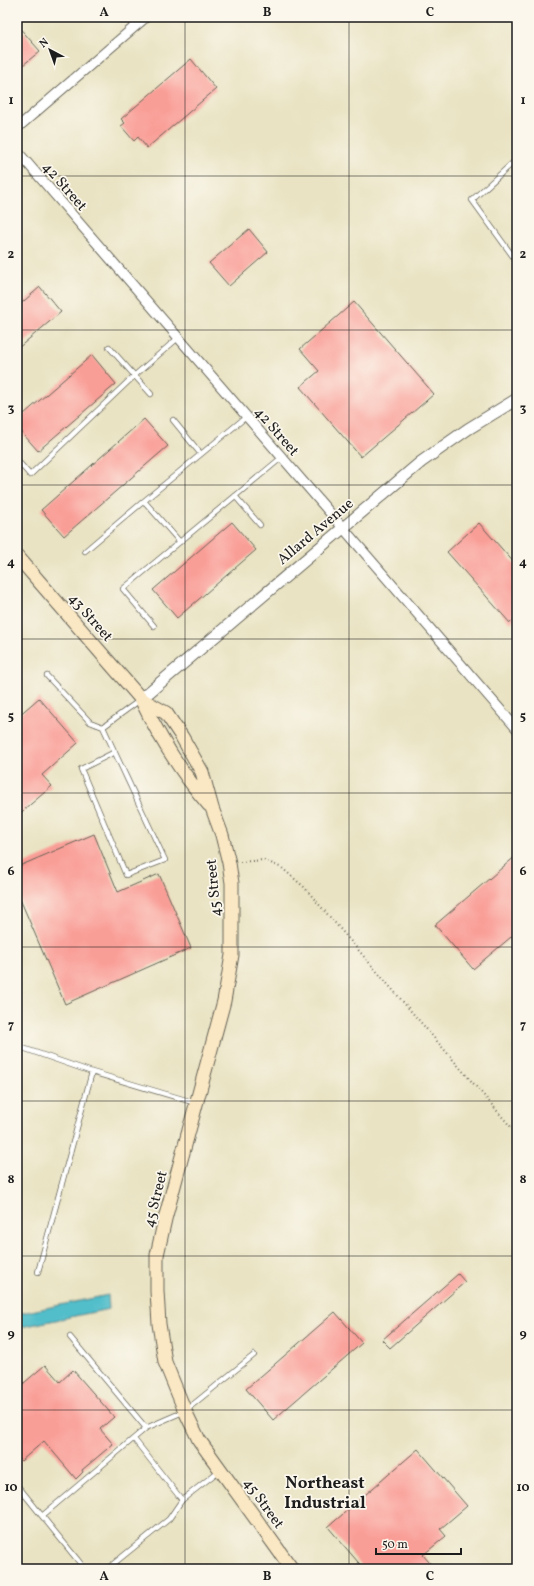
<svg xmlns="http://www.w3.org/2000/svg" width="534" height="1586" viewBox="0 0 534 1586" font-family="Vollkorn,serif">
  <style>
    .water { fill: #51beca; stroke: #366d73 }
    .building { fill: #f99e97 }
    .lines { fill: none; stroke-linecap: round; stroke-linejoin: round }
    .service-casing { stroke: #646256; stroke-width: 6 }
    .minor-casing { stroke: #646256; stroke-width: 11 }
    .tertiary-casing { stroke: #646256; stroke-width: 13 }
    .secondary-casing { stroke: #646256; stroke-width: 15 }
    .path { stroke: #646256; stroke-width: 2; stroke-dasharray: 1 3; stroke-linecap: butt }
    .service { stroke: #fff; stroke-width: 4.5 }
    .minor { stroke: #fff; stroke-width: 9 }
    .tertiary { stroke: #fff; stroke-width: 11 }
    .secondary { stroke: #fae7c3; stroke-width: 13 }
    .grid { fill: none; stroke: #1c1c1c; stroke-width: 1; stroke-opacity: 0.55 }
    .labels { text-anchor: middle; stroke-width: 3.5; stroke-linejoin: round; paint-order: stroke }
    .street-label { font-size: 15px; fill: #1c1c1c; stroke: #fbf7ec }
    .quarter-label { font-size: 17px; font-weight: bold; fill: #1c1c1c; stroke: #fbf7ec }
    .neatline { fill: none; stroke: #1c1c1c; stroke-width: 1.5 }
    .grid-label { font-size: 13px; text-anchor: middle; font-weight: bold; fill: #1c1c1c }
  </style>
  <rect width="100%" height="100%" fill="#fbf7ec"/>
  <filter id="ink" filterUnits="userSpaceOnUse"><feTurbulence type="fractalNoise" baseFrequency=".025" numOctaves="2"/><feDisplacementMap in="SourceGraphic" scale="8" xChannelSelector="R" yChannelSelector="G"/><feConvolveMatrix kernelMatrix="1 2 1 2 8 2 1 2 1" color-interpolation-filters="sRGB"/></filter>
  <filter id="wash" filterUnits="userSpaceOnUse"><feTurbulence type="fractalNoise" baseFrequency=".012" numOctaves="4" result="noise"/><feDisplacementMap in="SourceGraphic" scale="16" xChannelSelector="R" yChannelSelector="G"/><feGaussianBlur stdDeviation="0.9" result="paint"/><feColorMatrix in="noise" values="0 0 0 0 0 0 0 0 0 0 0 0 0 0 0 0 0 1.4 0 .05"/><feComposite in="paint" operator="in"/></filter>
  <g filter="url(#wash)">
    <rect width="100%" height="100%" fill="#e9e3c3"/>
    <path class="water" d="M108,1295L109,1309L17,1328V1314Z"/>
    <g id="blocks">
      <path class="building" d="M17,25L40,51L17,70Z
        M191,59L216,89L147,148L138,137L134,141L121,126L125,123L121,119Z
        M249,229L268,252L229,286L209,263Z
        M40,287L61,312L17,349V307Z
        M354,302L434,394L361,457L300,387L319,371L300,349Z
        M92,355L116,384L38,451L17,427V420Z
        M144,419L168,446L64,536L41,510Z
        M232,522L256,550L177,618L153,590Z
        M479,523L517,566V617L510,623L447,552Z
        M39,698L78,743L42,775L52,786L17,816V717Z
        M94,834L118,892L159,874L191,948L65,1004L17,892V867Z
        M517,855V932L473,969L435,925Z
        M458,1274L465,1282L390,1348L382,1340Z
        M335,1312L362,1343L273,1420L246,1389Z
        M45,1365L60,1382L73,1370L114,1417L100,1429L113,1444L82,1470L83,1472L76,1479L44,1441L21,1461L17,1457V1389Z
        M418,1449L467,1506L440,1529L446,1536L423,1555L435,1569H364L328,1527Z"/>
    </g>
  </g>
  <g filter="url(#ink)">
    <use href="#blocks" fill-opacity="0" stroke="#646256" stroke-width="1"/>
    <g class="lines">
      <g class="service-casing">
        <path id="service" d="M517,159L472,200L517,262
          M109,347L151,394
          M173,420L200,453
          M17,460L30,475L134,376L178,338
          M235,496L260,525
          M144,501L246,417
          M85,551L144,501L180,542
          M154,626L123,589L281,458
          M47,676L90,722L103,727
          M115,752L81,769L126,875L165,860L103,727L140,700
          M17,1046L92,1072
          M38,1272L92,1072L196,1103
          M70,1337L146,1428L185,1411L254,1355
          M134,1439L182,1500
          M17,1485L42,1516L146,1428
          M42,1516L85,1569
          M107,1569L169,1519L182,1500L220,1470"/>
      </g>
      <g class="minor-casing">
        <path id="minor" d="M17,128L146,17
          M17,151L517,729"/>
      </g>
      <g class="tertiary-casing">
        <path id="tertiary" d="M141,699L421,462L468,429L517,399"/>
      </g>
      <g class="secondary-casing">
        <path id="secondary" d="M17,556L141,699C159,737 181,773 209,805
          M141,699L166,713L182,737L202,772L212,808L222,835L229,863L232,883V955L224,1001L165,1219L157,1255V1291L159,1324L165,1362L185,1411L199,1440L292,1569"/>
      </g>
      <path class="path" d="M240,862L264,860L282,868L304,887L517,1134"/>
      <use href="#service" class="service"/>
      <use href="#minor" class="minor"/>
      <use href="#tertiary" class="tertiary"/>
      <use href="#secondary" class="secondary"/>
    </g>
  </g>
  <path class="grid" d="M185,17V1569M349,17V1569M17,176H517M17,330H517M17,485H517M17,639H517M17,793H517M17,947H517M17,1101H517M17,1256H517M17,1410H517"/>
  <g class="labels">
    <g class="street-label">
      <text transform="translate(65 186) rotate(49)" y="5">42 Street</text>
      <text transform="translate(277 431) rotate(49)" y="5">42 Street</text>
      <text transform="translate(315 531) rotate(-40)" y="5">Allard Avenue</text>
      <text transform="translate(91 617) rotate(49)" y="5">43 Street</text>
      <text transform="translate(213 888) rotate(-95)" y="5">45 Street</text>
      <text transform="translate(155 1199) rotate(-76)" y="5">45 Street</text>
      <text transform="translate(264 1503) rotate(54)" y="5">45 Street</text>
    </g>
    <g class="quarter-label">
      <text x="325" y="1488">Northeast<tspan x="325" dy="20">Industrial</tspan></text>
    </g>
  </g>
  <rect width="534" height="1586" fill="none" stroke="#fbf7ec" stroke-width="44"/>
  <g transform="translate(50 50) rotate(319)" stroke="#fbf7ec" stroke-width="3" paint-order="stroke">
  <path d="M0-3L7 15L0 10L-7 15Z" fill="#1c1c1c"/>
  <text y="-6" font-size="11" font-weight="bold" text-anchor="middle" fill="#1c1c1c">N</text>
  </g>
  <path d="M376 1548v6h85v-6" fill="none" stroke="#1c1c1c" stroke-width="2"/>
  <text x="382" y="1548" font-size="12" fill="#1c1c1c" stroke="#fbf7ec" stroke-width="3" paint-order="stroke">50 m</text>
  <rect x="22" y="22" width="490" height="1542" class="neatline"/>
  <g class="grid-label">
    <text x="104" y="16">A</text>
    <text x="267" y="16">B</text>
    <text x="430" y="16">C</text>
    <text x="11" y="104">1</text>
    <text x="523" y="104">1</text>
    <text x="11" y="258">2</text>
    <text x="523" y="258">2</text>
    <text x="11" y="412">3</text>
    <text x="523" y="412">3</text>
    <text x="11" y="566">4</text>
    <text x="523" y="566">4</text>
    <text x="11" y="720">5</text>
    <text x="523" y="720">5</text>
    <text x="11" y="875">6</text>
    <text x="523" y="875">6</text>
    <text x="11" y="1029">7</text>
    <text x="523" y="1029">7</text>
    <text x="11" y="1183">8</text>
    <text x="523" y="1183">8</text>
    <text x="11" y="1337">9</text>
    <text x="523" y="1337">9</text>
    <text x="11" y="1491">10</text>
    <text x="523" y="1491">10</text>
    <text x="104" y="1580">A</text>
    <text x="267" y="1580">B</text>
    <text x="430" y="1580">C</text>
  </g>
</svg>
